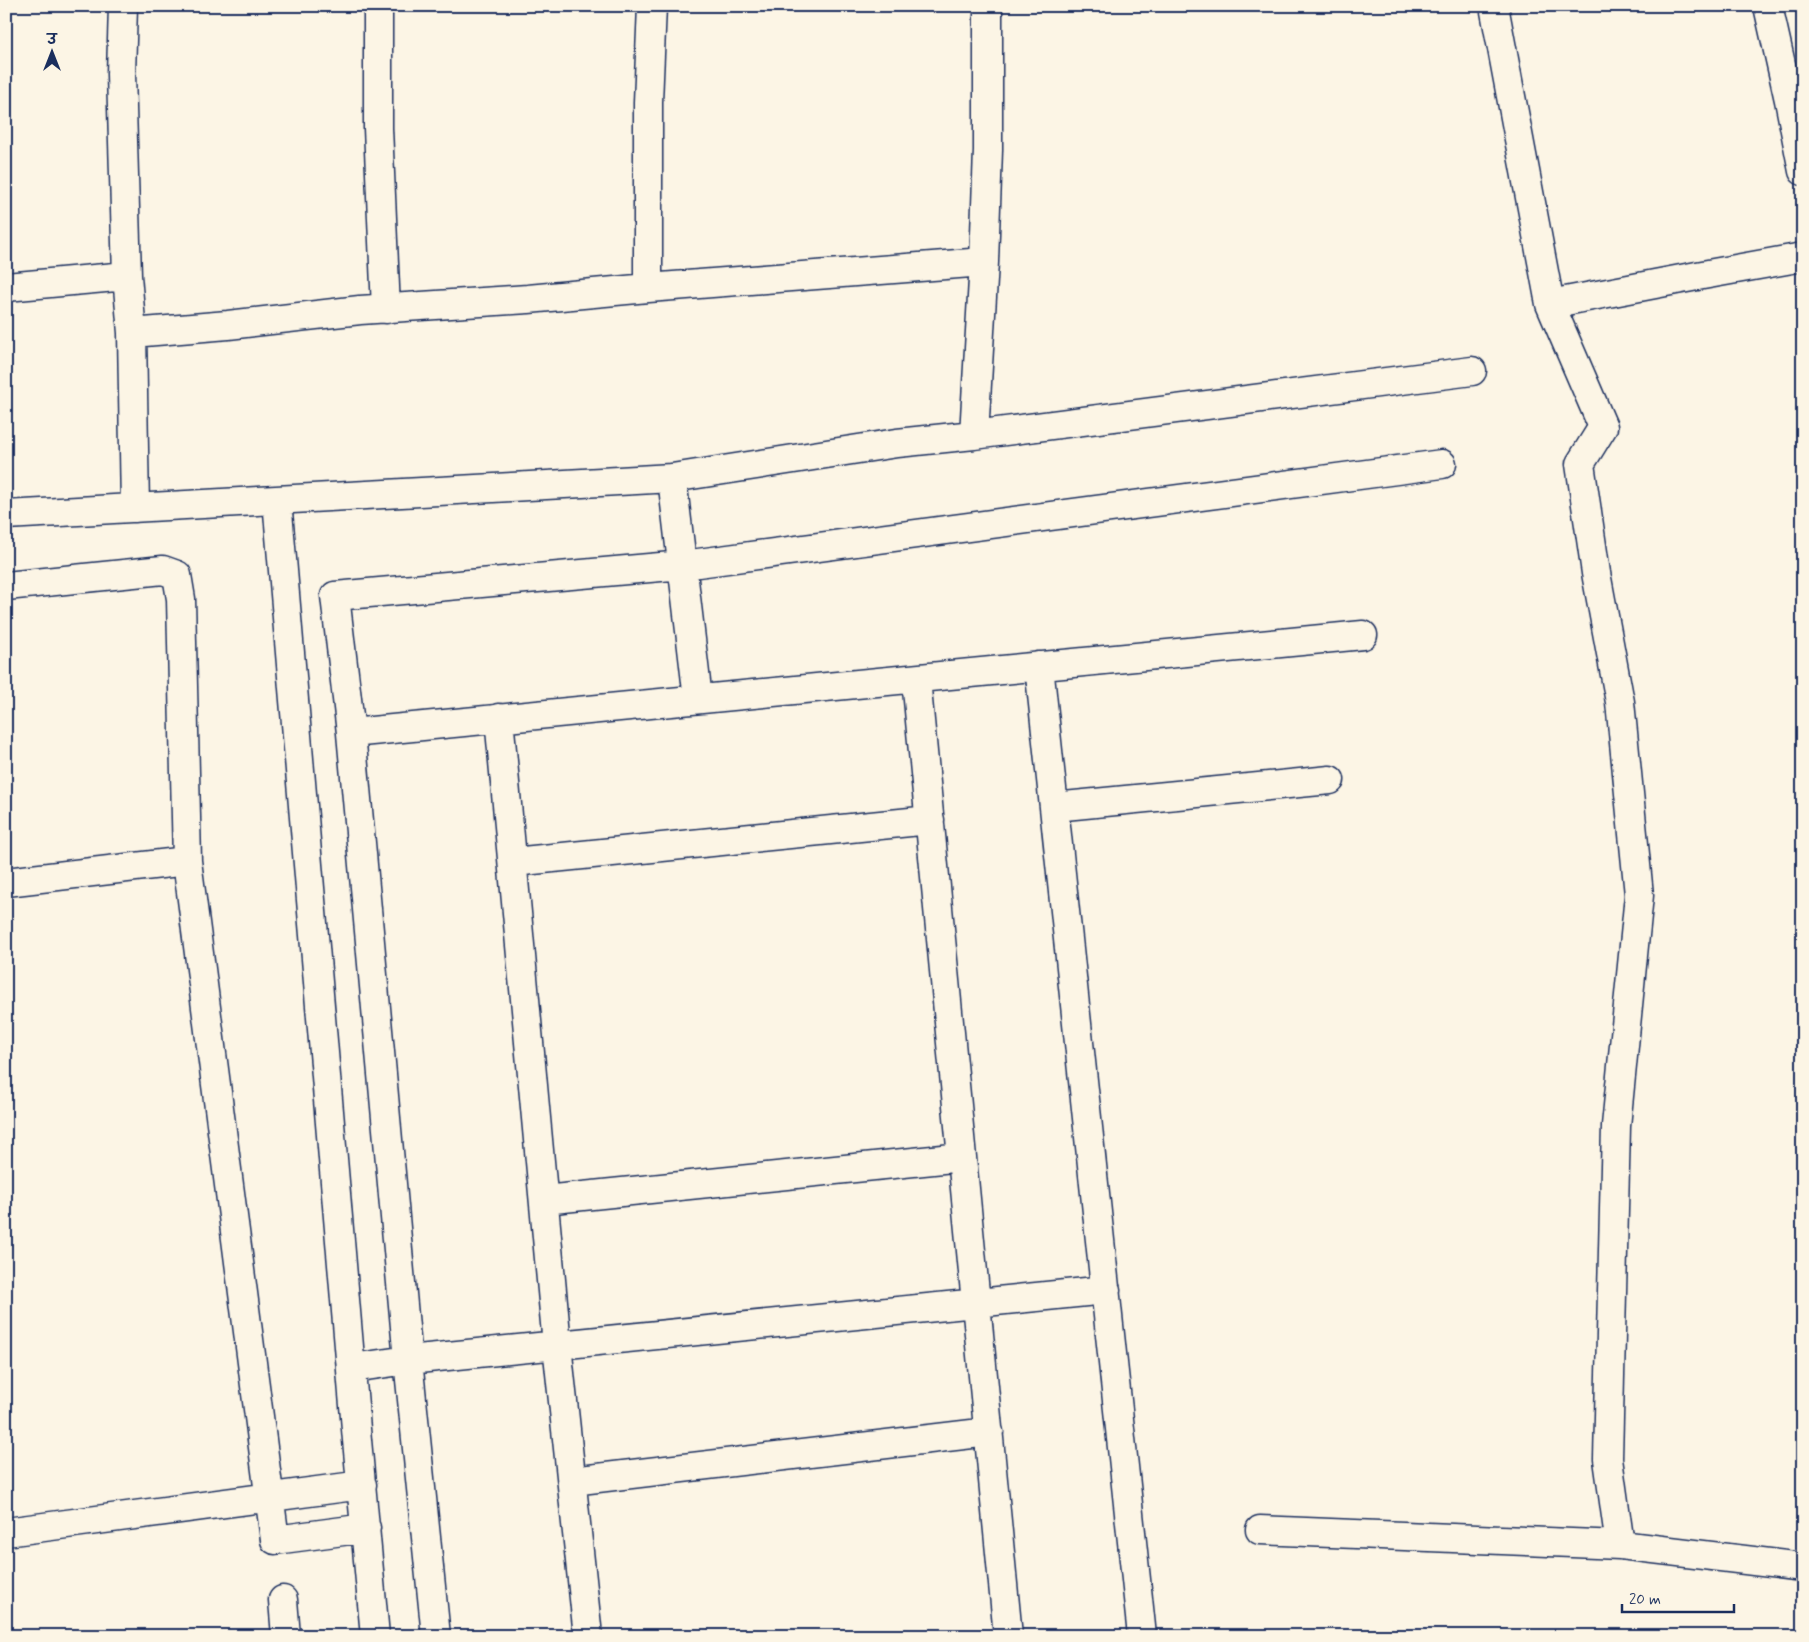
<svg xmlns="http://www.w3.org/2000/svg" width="1809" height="1642" viewBox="0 0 1809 1642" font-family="Mynerve,'Playpen Sans Deva',sans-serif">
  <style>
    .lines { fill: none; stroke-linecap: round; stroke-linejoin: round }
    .minor-casing { stroke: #1b2f5e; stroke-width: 31 }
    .minor { stroke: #fcf5e5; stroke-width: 28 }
  </style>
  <rect width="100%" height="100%" fill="#fcf5e5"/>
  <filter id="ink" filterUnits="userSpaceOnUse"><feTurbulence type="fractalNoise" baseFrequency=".02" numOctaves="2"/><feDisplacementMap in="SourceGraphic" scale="10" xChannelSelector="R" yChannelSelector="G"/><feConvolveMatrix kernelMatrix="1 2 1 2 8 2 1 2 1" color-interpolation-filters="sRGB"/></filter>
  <g filter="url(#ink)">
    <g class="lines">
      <g class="minor-casing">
        <path id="minor" d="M123,6L121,74L127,276L132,333L135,508
          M378,6V128L386,309
          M1494,6L1550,304L1603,427L1580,464L1596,573L1620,702L1639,895L1616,1126L1608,1459L1620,1545L1803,1567
          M1768,6L1789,100L1803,171
          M6,287L127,276
          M648,288V102L652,6
          M1550,304L1697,276L1803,257
          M132,333L228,325L360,310L528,299L648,288L984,262
          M974,435L984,262L988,150V6
          M672,478L698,699
          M277,500L356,1429L375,1636
          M6,515L672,478L897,443L974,435L1472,371
          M6,586L163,570L177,575L181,599L187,861L6,882
          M1363,635L351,733L335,596L683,565L1442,464
          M1039,666L1142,1636
          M916,679L1008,1636
          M499,718L557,1345L588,1636
          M351,733L408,1360L436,1636
          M1054,807L1330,780
          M187,861L275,1540L366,1528
          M513,862L930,820
          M544,1200L962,1157
          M352,1368L408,1360L1106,1290
          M572,1481L989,1432
          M1260,1530L1620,1545
          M6,1532L362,1485
          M283,1600L286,1636"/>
      </g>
      <use href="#minor" class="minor"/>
    </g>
  </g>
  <rect width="1809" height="1642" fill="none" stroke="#fcf5e5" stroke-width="25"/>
  <rect x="12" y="12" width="1784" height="1617" fill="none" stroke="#1b2f5e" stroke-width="2" filter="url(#ink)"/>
  <g transform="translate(52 52)" stroke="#fcf5e5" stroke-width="4" paint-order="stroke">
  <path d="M0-4L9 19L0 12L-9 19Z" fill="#1b2f5e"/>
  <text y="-8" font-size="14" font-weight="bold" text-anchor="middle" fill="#1b2f5e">उ</text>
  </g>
  <path d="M1622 1604v8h112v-8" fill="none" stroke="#1b2f5e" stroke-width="2.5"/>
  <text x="1629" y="1604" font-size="15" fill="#1b2f5e" stroke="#fcf5e5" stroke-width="4" paint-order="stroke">20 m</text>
</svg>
